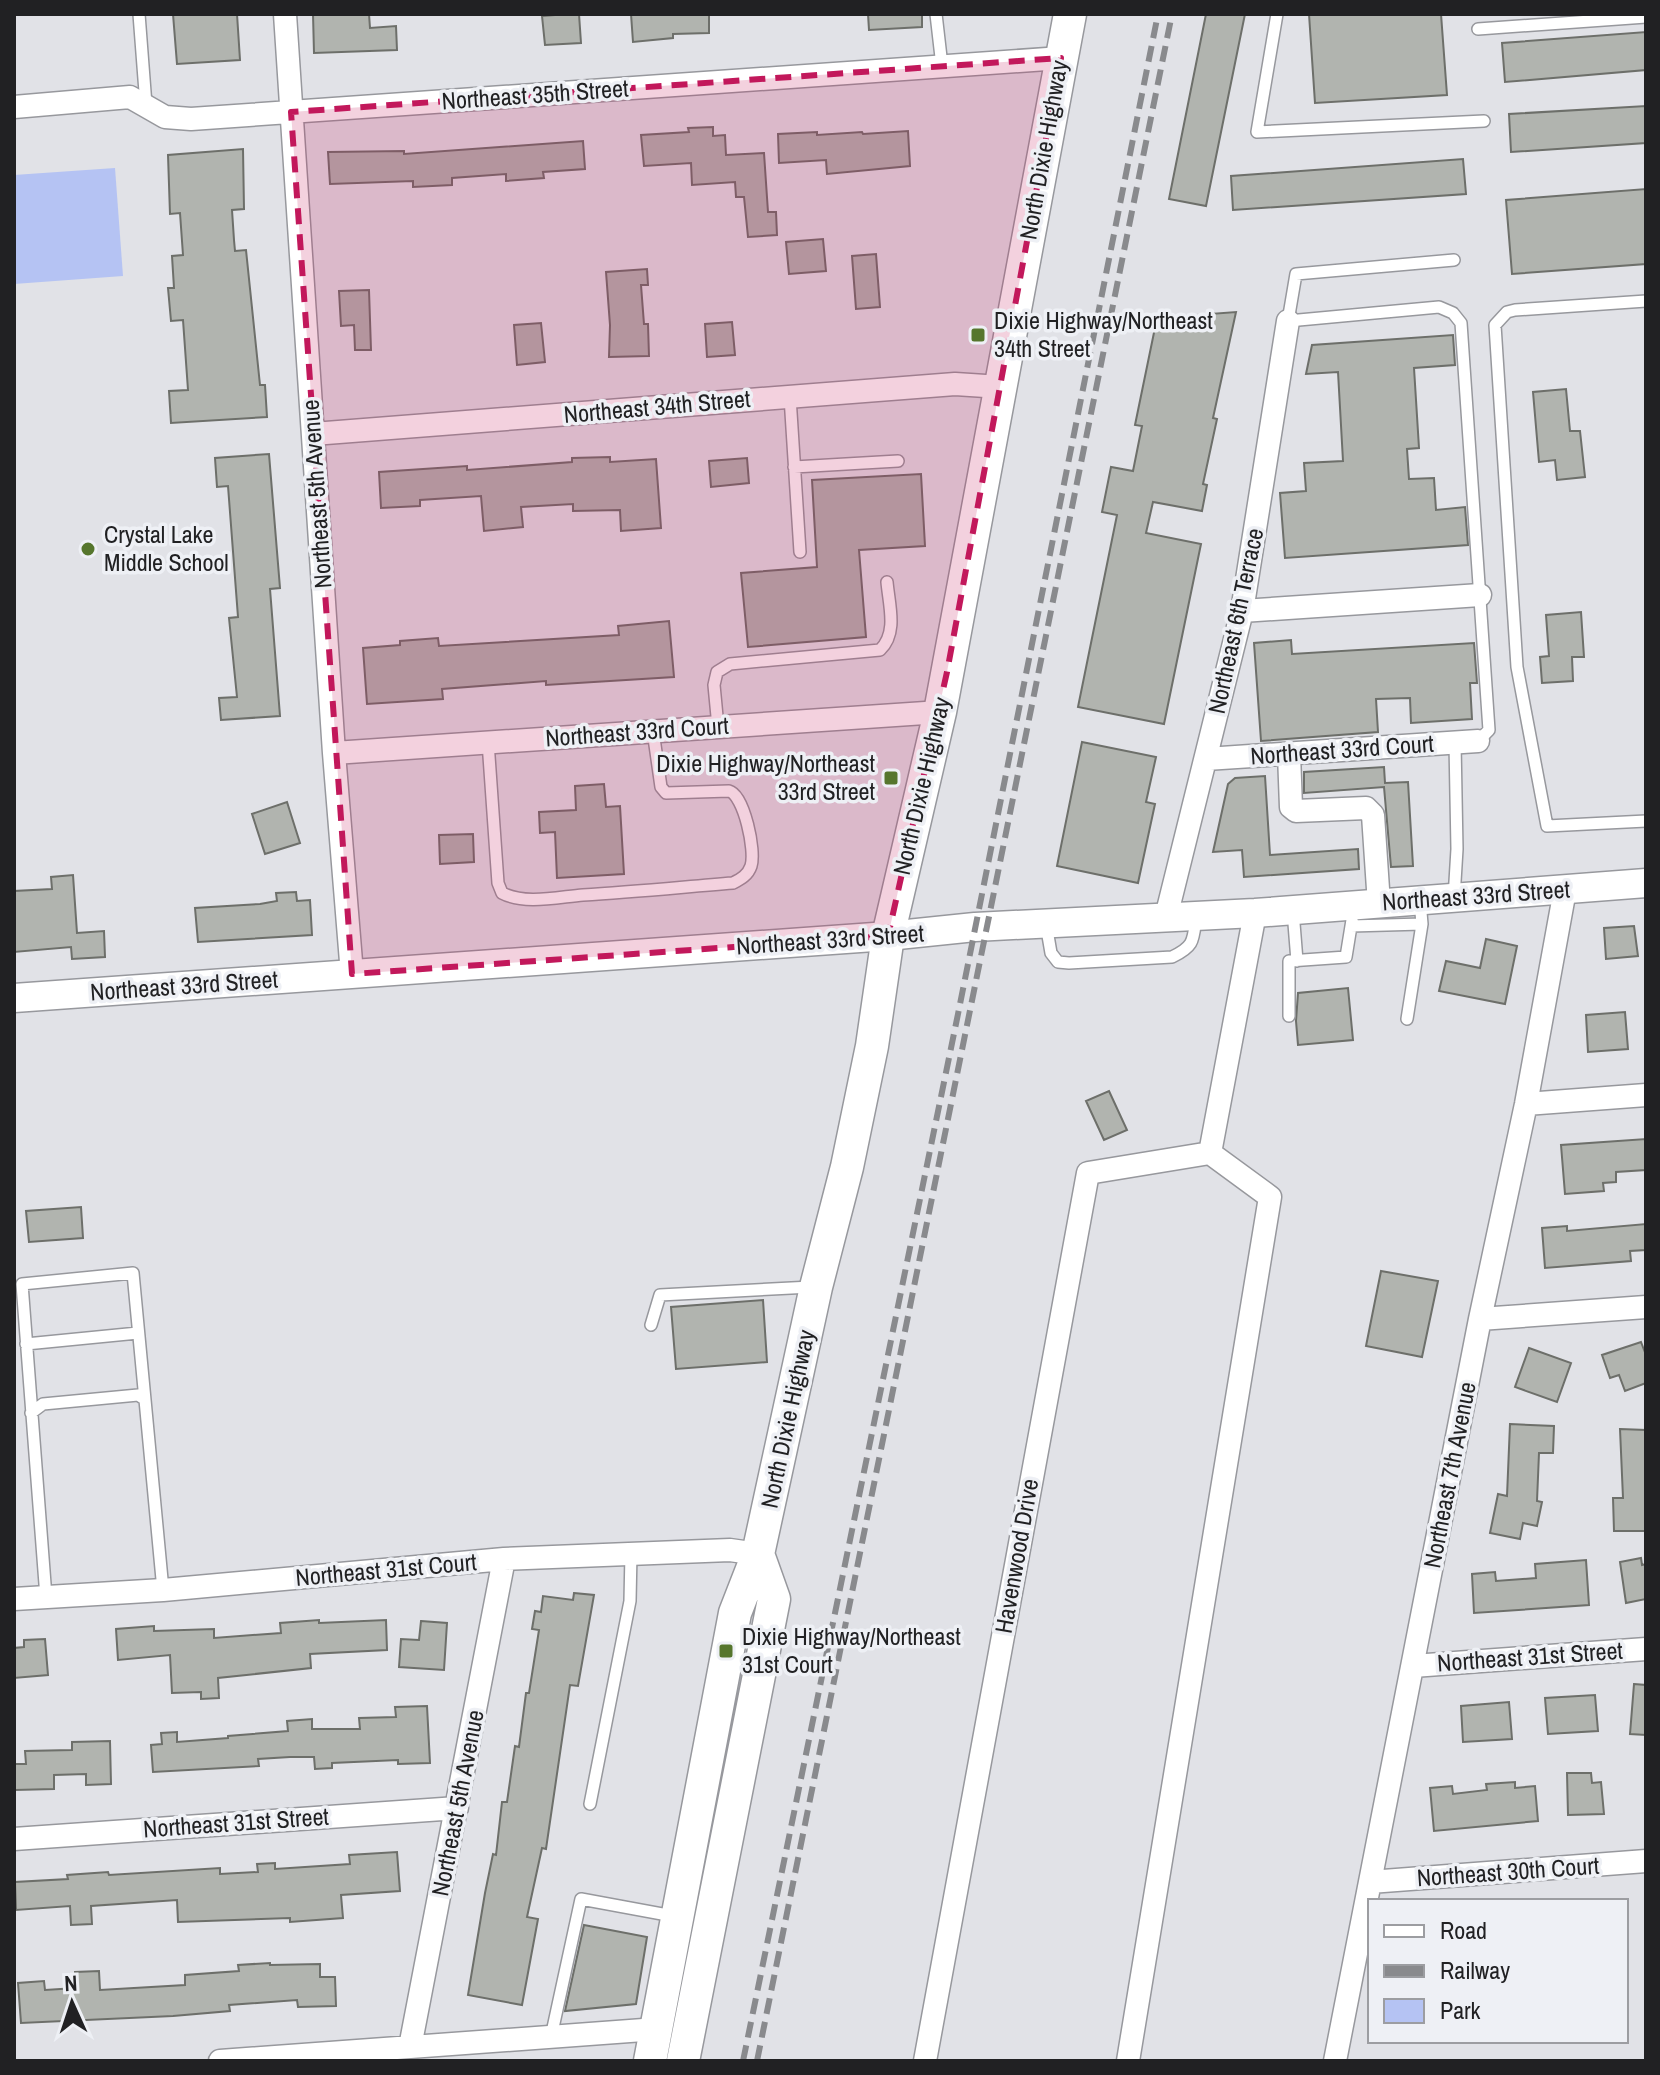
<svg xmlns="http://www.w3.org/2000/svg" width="1660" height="2075" viewBox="0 0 1660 2075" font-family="'Archivo Narrow',sans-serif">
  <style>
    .green { fill: #b5c3f3 }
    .building { fill: #b1b4af; stroke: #6d6f6a; stroke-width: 2 }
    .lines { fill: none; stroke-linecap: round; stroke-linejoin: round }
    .service-casing { stroke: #97989d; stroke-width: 14 }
    .minor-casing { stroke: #97989d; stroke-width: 25 }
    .tertiary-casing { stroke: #97989d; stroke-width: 31 }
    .secondary-casing { stroke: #97989d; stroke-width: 35 }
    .service { stroke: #fff; stroke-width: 11 }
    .minor { stroke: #fff; stroke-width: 22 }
    .tertiary { stroke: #fff; stroke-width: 28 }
    .secondary { stroke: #fff; stroke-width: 32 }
    .rail { stroke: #898a8d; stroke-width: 6; stroke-dasharray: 16 8; stroke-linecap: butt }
    .marked { fill: #c2185b; fill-opacity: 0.2; stroke: #c2185b; stroke-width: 6; stroke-dasharray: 16 10; stroke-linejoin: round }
    .poi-dot { fill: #56762d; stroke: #eef0f5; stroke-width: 3 }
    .labels { text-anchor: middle; stroke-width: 7; stroke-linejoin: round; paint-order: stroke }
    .street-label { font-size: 24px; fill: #212123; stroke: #eef0f5 }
    .poi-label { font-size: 24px; fill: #212123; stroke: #eef0f5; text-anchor: start }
  </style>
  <rect width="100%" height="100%" fill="#e1e2e7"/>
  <path class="green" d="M115,168L123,276L14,284V175Z"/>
  <path class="building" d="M173,14H237L240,60L177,64Z
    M313,14H369L370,28L396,26L397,50L314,53Z
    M568,14H579L581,43L545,45L542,16Z
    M631,14H709V33L673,34V38L633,42Z
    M868,14H922V27L869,30Z
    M1206,14H1245L1206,206L1169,199Z
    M1309,14H1441L1447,95L1315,103Z
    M1646,32V70L1505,82L1502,43Z
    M1646,106V143L1511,152L1509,114Z
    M713,127V136L725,135L726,155L764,153L768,212H776L777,235L748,237L744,197H736L735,182L692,185L691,163L644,166L641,135L689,132L688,128Z
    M908,131L910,166L827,174L826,160L779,163L778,134L817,132V135L862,132L863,134Z
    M583,141L585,169L543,172L544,178L506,181V174L452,178V185L413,187V181L330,184L328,152L404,151V154Z
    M243,149L244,209L232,210L234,240L235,251L246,250L260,385H265L267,417L171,423L169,391L188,390L183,320L171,321L168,288H174L172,256L183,255L180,213L170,214L168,155Z
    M1463,159L1466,194L1233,210L1231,176Z
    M1646,189V264L1512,274L1506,200Z
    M823,239L826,271L789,274L786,242Z
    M876,254L880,307L856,309L852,256Z
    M647,269L648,285H641L644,324H648L649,356L609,357L610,325L606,272Z
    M369,290L371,350H355L354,325L341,326L339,291Z
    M1236,312L1213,418L1217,419L1203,484L1207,485L1202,511L1153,502L1146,533L1201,544L1164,724L1078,707L1117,515L1102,512L1111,467L1133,471L1142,426L1135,425L1157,318Z
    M732,322L735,355L707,357L705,324Z
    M541,323L545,362L517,365L514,325Z
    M1453,335L1455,365L1414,368L1419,448L1407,449L1409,479L1434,478L1436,510L1465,507L1468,545L1285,558L1280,493L1306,491L1304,463L1343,461L1338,372L1306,374L1312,345Z
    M1566,389L1570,431H1580L1585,477L1557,480L1555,460L1539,462L1533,392Z
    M269,454L280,588L270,589L280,716L221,720L219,698L237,697L229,618L238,617L228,486L217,487L215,458Z
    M610,457V462L656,459L661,528L621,531L620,510L573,511V504L521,507L523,527L484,531L481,496L420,500V506L381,508L379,472L467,466V470L572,462V458Z
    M747,458L749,483L711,487L709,461Z
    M921,474L925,546L859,550L866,637L748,647L741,573L817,567L812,480Z
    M1581,612L1584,657H1572L1573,681L1542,683L1540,657L1549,656L1546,615Z
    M669,621L674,677L546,685V681L442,689L443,699L367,704L363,648L400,645V641L438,638L439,646L619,635L618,626Z
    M1291,640L1292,654L1474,643L1477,683H1470L1472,719L1411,723L1410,698L1376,699L1378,732L1261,741L1254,643Z
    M1082,742L1156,757L1146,802L1155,804L1138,883L1057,866Z
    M1384,767L1385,783L1408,782L1413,866L1391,867L1384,787L1304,793V772Z
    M1265,776L1270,855L1358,849L1359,869L1244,877L1242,850L1213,852L1228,784L1235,778Z
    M604,784L606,807L620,806L624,874L557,878L555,832L540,833L539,812L576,810L575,786Z
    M287,802L300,843L265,854L252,814Z
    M473,834L474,862L440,864L439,835Z
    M73,875L77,933L104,931L105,957L72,959L71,947L14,952V891L52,889L51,877Z
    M296,892L297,901L310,900L312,935L198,942L195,908L260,904L277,901L276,893Z
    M1634,926L1638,956L1606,959L1604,928Z
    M1486,939L1517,946L1505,1004L1439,991L1446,961L1480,968Z
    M1348,988L1353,1040L1298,1045L1296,1021L1298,993Z
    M1625,1012L1628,1049L1588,1052L1586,1015Z
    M1109,1091L1127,1130L1104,1140L1086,1101Z
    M1646,1139V1170L1616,1172V1182L1603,1183L1604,1191L1565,1194L1561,1145Z
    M81,1207L83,1238L29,1242L26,1211Z
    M1646,1224V1250L1630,1251L1631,1261L1545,1268L1542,1228L1567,1226V1231Z
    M1381,1271L1438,1281L1422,1357L1366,1346Z
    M763,1300L767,1362L676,1369L671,1307Z
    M1641,1342L1646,1355V1383L1625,1391L1619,1375L1610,1378L1602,1355Z
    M1529,1348L1571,1363L1557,1402L1515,1387Z
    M1510,1424L1554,1426L1553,1453H1539L1537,1501L1542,1502L1537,1526L1523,1523L1520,1539L1490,1533L1498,1494L1507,1496Z
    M1620,1429L1646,1430V1531H1614L1613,1498H1623Z
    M1641,1558L1642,1565L1646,1564V1599L1626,1603L1620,1562Z
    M1586,1560L1589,1605L1474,1613L1472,1574L1495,1572L1496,1581L1536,1578L1535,1564Z
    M574,1593L594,1595L578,1686L570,1685L546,1849L542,1848L527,1917L538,1919L522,2005L468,1995L485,1893L493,1854L496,1855L502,1802H507L515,1746L519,1747L526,1693H529L539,1630L532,1629L535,1611L541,1612L543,1596L573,1600Z
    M319,1620V1623L386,1620L387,1650L310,1654L311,1668L218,1678L219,1698L201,1699V1692L172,1693L170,1655L118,1660L116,1629L154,1626V1631L214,1629V1638L281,1633L280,1623Z
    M421,1621L447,1623L444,1670L399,1667L401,1639L419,1640Z
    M45,1639L48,1675L14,1678V1648L24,1647V1640Z
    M1634,1684L1646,1685V1735L1630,1734Z
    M1595,1695L1598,1731L1548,1734L1545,1698Z
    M1509,1702L1512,1739L1463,1742L1461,1706Z
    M427,1706L430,1763L398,1764V1760L332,1763V1768L315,1769L314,1757H290L258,1759L259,1766L153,1772L151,1745L162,1744L161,1733L177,1732V1742L228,1738V1736L288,1731L287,1721L312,1719V1729H360L359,1718L396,1717L395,1707Z
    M110,1741L111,1784L86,1785V1774L54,1775V1789L15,1790V1764H26L25,1751L72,1750V1742Z
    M1567,1773H1591L1592,1783L1601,1782L1604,1814L1568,1815Z
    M1515,1782V1788L1535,1786L1538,1821L1434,1831L1430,1788L1452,1786L1453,1794L1487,1790L1486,1784Z
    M397,1852L400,1891L341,1895L343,1918L290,1922V1918L178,1922L177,1900L91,1906L92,1924L71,1925L70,1906L16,1910L15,1882L68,1879L67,1875L108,1872L109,1875L220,1868V1874L258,1872L257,1864L275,1863V1869L350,1864L349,1855Z
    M584,1925L647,1937L636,2004L565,2011Z
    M270,1963V1965L320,1964V1977H335L336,2006L298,2007L297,2000L229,2005L230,2011L173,2016L21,2023L18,1983L44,1981L45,1990L76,1988L75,1972L99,1971L100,1990L185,1985V1975L239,1971L238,1965Z"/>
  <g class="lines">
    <g class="service-casing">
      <path id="service" d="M139,14L146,105
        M936,14L942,66
        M1277,14L1257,132L1484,121
        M1478,29L1646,17
        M1454,260L1296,274L1288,321L1439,307L1453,313L1461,323L1489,730L1478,741
        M1646,301L1515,310L1507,312L1495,325L1517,667L1547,826L1646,821
        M790,397L800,552
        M794,467L898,461
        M718,727L714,685L717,672L730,664L880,650C898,633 889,605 887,582
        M488,742L498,883L502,893C525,905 558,897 583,895C633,892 683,887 733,883C741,879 748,875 751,866C756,851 744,795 729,791L666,793L661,787L653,731
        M1454,898L1457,849L1455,743
        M1293,911L1297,961
        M1046,924L1051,953L1058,962L1069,963L1172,957C1195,946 1193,940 1196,917
        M1351,926L1422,924L1420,901
        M1289,1016V961L1346,957L1352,920L1351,906
        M1407,1019L1422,924
        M651,1325L660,1295L811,1287
        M26,1344L138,1333
        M31,1413L43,1404L138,1395L144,1399
        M46,1597L22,1284L133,1273L163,1590
        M590,1804L630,1601L631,1553
        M551,2037L581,1899L673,1916"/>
    </g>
    <g class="minor-casing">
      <path id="minor" d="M285,14L334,753L352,974
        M14,107L130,97L165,117L191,119L1061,58
        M313,434L955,384L1001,387
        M1242,611L1480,595
        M334,753L940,712
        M1289,754L1291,807L1296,811L1366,808L1373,815L1379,904
        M1206,759L1478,741
        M1166,917L1242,611L1288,321
        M1526,1104L1646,1095
        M1210,1153L1255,913
        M1480,1319L1646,1307
        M14,1599L163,1590L504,1559L730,1550L758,1554
        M1413,1666L1646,1649
        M14,1839L457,1808
        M1370,1882L1646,1861
        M410,2047L504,1559
        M220,2061L657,2029
        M925,2061L1088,1173L1210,1153L1270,1197L1128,2061
        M1335,2061L1480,1319L1526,1104L1565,890"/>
    </g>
    <g class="tertiary-casing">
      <path id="tertiary" d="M14,998L888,936L975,927L1255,913L1646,883"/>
    </g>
    <g class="secondary-casing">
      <path id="secondary" d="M650,2061L735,1613L758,1554L816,1287L847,1167L872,1046L888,936L940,712L1070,14
        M683,2061L774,1599L758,1554"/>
    </g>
    <use href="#service" class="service"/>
    <use href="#minor" class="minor"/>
    <use href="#tertiary" class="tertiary"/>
    <use href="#secondary" class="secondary"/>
    <path class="rail" d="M743,2061L958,1014L1158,14
      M757,2061L1172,14"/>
  </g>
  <path class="marked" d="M1061,58L947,672L888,936L352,974L291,112Z"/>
  <g class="poi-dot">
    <rect x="970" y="327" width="16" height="16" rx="4"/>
    <circle cx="88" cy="549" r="8"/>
    <rect x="883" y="770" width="16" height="16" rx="4"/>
    <rect x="718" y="1643" width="16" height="16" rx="4"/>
  </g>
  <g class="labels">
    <g class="street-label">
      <text transform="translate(535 95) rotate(-4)" y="8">Northeast 35th Street</text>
      <text transform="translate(1044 150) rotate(-80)" y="8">North Dixie Highway</text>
      <text transform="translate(657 407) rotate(-5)" y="8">Northeast 34th Street</text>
      <text transform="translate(317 494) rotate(-94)" y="8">Northeast 5th Avenue</text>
      <text transform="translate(1236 621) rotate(-78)" y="8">Northeast 6th Terrace</text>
      <text transform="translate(637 732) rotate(-4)" y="8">Northeast 33rd Court</text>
      <text transform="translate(1342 750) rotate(-4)" y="8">Northeast 33rd Court</text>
      <text transform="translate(922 786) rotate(-77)" y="8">North Dixie Highway</text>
      <text transform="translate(1476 896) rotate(-4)" y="8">Northeast 33rd Street</text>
      <text transform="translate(830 940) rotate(-4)" y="8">Northeast 33rd Street</text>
      <text transform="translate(184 986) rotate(-4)" y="8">Northeast 33rd Street</text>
      <text transform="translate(788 1419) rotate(-78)" y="8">North Dixie Highway</text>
      <text transform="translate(1450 1475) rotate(-79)" y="8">Northeast 7th Avenue</text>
      <text transform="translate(1017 1556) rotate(-80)" y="8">Havenwood Drive</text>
      <text transform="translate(386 1570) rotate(-5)" y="8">Northeast 31st Court</text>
      <text transform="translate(1530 1657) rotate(-4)" y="8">Northeast 31st Street</text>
      <text transform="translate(458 1803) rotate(-79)" y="8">Northeast 5th Avenue</text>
      <text transform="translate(236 1823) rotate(-4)" y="8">Northeast 31st Street</text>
      <text transform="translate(1508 1872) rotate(-4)" y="8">Northeast 30th Court</text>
    </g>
    <g class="poi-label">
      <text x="994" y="329">Dixie Highway/Northeast<tspan x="994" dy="28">34th Street</tspan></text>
      <text x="104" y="543">Crystal Lake<tspan x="104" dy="28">Middle School</tspan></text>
      <text x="875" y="772" text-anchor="end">Dixie Highway/Northeast<tspan x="875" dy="28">33rd Street</tspan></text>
      <text x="742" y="1645">Dixie Highway/Northeast<tspan x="742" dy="28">31st Court</tspan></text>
    </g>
  </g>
  <rect width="1660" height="2075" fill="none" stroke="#212123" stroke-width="32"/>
  <rect x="1368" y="1899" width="260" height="144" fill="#eef0f5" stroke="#9c9da1" stroke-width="2"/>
  <rect x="1384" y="1925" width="40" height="12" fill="#ffffff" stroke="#9c9da1" stroke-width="2"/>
  <text x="1440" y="1939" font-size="24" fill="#212123">Road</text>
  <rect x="1384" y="1965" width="40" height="12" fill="#898a8d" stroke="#9c9da1" stroke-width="2"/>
  <text x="1440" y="1979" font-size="24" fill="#212123">Railway</text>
  <rect x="1384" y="1999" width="40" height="24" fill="#b5c3f3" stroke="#9c9da1" stroke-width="2"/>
  <text x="1440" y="2019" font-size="24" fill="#212123">Park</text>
  <g transform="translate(72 2003) rotate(357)" stroke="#eef0f5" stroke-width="6" paint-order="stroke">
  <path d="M0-6L14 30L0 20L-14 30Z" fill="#212123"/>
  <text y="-12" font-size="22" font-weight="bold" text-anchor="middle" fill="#212123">N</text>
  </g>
</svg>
